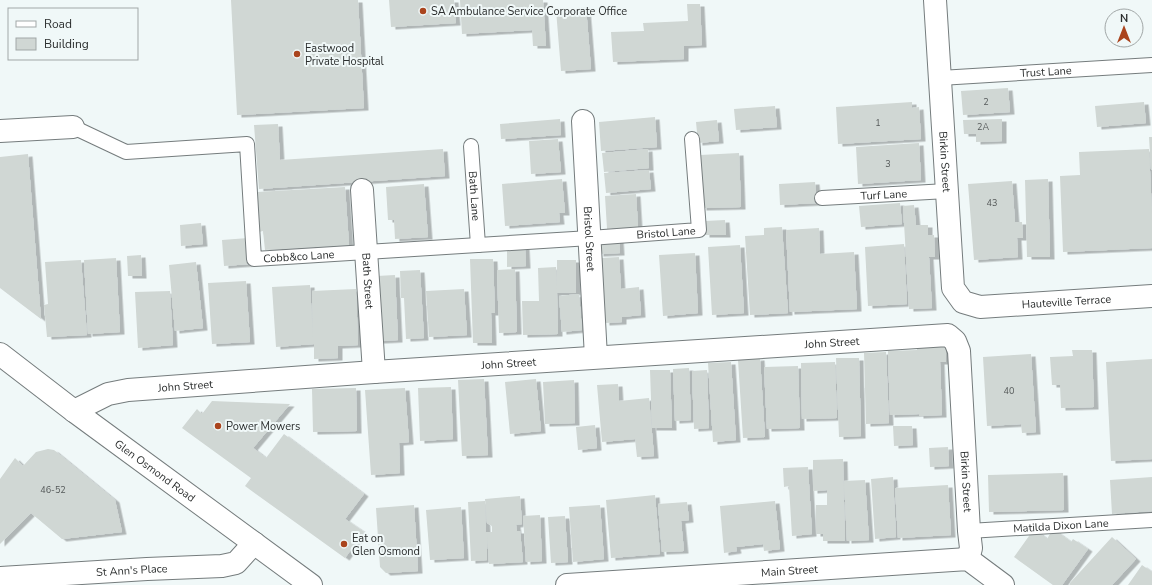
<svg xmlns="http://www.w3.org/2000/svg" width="1152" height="585" viewBox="0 0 1152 585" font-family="'Nunito Sans',sans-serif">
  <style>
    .building { fill: #d0d7d4; filter: url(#shadow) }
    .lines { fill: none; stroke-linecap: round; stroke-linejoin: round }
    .lane-casing { stroke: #757c7d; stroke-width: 16 }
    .street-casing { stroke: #757c7d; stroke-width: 24 }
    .highway-casing { stroke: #757c7d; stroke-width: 24 }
    .lane { stroke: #fff; stroke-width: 14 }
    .street { stroke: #fff; stroke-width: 22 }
    .highway { stroke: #fff; stroke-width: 22 }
    .poi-dot { fill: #aa441d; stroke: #f0f8f8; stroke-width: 1.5 }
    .labels { text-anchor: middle; stroke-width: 4; stroke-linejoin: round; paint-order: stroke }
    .number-label { font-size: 9px; fill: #545858 }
    .poi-label { font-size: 11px; fill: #2b2e2e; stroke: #f0f8f8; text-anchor: start }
    .street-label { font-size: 11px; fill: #2b2e2e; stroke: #f0f8f8 }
  </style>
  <defs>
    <filter id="shadow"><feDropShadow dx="4.5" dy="2.5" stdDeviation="0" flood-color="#0004"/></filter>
  </defs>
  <rect width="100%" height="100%" fill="#f0f8f8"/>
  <path class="building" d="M231,0H358L364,108L237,115Z
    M389,0H454L456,23L391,27Z
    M460,0H543L546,46H533L532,30L462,34Z
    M687,4H700L702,45L684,46V59L613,62L611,32L644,31L643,23L688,21Z
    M586,7L591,69L561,71L556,10Z
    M1008,88L1010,112L963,115L961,91Z
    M912,102V108L919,107L921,139L838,144L836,107Z
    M1144,102L1146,123L1097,127L1095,106Z
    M775,106L777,127L736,130L734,109Z
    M655,117L657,147L601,151L599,122Z
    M560,119L561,135L501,139L500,124Z
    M1002,119V141L976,142V134H964L963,120Z
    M717,120L719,141L698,143L696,122Z
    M278,124L280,160L443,149L445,176L259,189L254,125Z
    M1149,137H1152V170H1151Z
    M558,139L561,172L531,174L529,141Z
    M919,143L921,180L858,184L856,147Z
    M648,149L649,168L604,172L602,153Z
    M1149,149L1152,214V248L1063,252L1060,176L1080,175L1079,152Z
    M739,153L741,207L702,208L700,155Z
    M28,154L41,319L0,288V157Z
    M649,170L651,189L606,193L604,173Z
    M562,179L565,213H559L560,222L505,226L502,184Z
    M1048,179L1050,257H1027L1025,180Z
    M1012,181L1015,222H1022L1023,238H1017L1018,257L974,260L968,184Z
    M815,182L817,203L780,205L779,184Z
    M424,184L428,237L395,239L394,220H388L386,187Z
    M345,187L349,245L265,250L263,231L259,232L257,192Z
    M636,194L638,227L607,229L605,196Z
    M900,203L902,224L861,227L859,206Z
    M914,205L916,225H928V235H934L935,257H929L932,308L909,309L903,206Z
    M725,220L726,235H705V221Z
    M201,223L203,244L181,246L180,225Z
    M782,227L788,313L750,315L745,236L764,235V228Z
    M819,228L820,254L854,252L857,309L790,312L786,230Z
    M248,238L250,264L224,266L222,240Z
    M619,238L620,253L599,254V239Z
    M904,244L907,304L868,306L865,247Z
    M740,245L744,313L712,315L708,247Z
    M507,247H525L526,266L507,267Z
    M695,253L698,313L663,316L659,255Z
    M141,255L142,276H128L127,256Z
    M619,257L621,289L639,287L641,315L622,317V322L605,323L601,258Z
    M116,258L120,332L88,334L84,260Z
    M470,259H493L495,313H491L492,343H473Z
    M81,260L87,335L47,337L44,305L48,304L45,262Z
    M557,260H576V293H557L558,334L523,335L522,301H539L538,268L556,267L557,290Z
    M196,262L203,328L175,331L169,265Z
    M515,269L517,332L499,333L497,270Z
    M420,270L424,338L406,339L404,298H401L400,271Z
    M395,275L398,340L379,341L377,276Z
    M246,281L250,342L212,344L208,283Z
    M310,285L313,338L312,291L356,289L358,345L338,346V358L314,359V344L276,347L272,287Z
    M464,289L467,335L429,337L426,291Z
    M170,291L173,345L138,348L135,292Z
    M579,294L582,330L562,332L559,296Z
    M938,342L946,349V362H940L942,415L919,416V414L890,415L888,351L917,350V343Z
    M1072,350H1092L1094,407L1061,408L1060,385H1052L1050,357L1073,356Z
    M886,352L889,423L866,424L864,353Z
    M1031,354L1036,432L1022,433L1021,424L987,426L983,357Z
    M760,358L765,437L743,438L738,360Z
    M836,358H859L861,436L839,437Z
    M1152,359V459L1111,461L1106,362Z
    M731,362L736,440L713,442L708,363Z
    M835,362L837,418L802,419L801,363Z
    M798,366L800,428L767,429L764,367Z
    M689,368L691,420L675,421L673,369Z
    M650,370H670L672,428H652Z
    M707,370L709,428L694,429L692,371Z
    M484,379L488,455L462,456L458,380Z
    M536,379L541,431L510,434L505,382Z
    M574,380L575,423L545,424L543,382Z
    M618,384L619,401L649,398L654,456L637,457L635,439L602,442L597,385Z
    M451,387L453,439L420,441L418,388Z
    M356,388L357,431L313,432L312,389Z
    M405,388L409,442L399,443L400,473L371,475L365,390Z
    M212,401L290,404L253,448L266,458L284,434L364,494L345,519L364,532L345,558L245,486L251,478L182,428L197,409L202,414Z
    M595,425L597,448L578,450L576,427Z
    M893,426H912L913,445L894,446Z
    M948,447L949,466L930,467L929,448Z
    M48,449L54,450L115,500L122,532L62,539L31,513L0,544V479L15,458L23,466L36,452Z
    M843,459L845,541H823V534H816V505H827V490L813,491V460Z
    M808,467L812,534L792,536L789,486L784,487L783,468Z
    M1063,473L1064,510L989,512L988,475Z
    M893,477L896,537L875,539L871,479Z
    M1152,477V511L1112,514L1110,480Z
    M865,480L869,540L847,541L844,481Z
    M948,485L951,535L898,538L895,488L913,487L914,499L913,487Z
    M655,495L660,554L611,558L606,500Z
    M520,496L522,524L516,525L517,531H520L523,562L489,564L487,535V560L471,561L468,502L485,501L486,532H492V526L487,523L485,499Z
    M775,501L780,549L764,551L763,544L736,547L737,551L724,553L720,506Z
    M687,502L689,520L681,521L684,551L662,552L658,504Z
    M414,505L418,571L386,573L380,567L376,508Z
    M600,505L604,559L573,562L569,507Z
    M461,507L464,558L430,560L426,510Z
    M540,515L542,561L526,562L523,516Z
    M565,516L568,562L551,563L548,517Z
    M1034,529L1047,539L1053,529L1071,542L1073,539L1088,549L1062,585H1053L1014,557Z
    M1112,537L1136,559L1112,585H1070L1069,584Z
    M1142,565L1152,572V585H1128Z"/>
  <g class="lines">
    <g class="lane-casing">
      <g id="lane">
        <path id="s1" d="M940,78L1152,65"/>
        <path id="s2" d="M73,127L126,152L247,144L254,259L590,238L699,230L692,139"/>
        <path id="s3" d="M471,146L478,245"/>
        <path id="s4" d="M822,198L947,191"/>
        <path id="s5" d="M969,531L1152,520"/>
      </g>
    </g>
    <g class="street-casing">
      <g id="street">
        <path id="s6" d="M935,0L953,288L963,302L980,307L1152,296"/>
        <path id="s7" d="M583,121L596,357"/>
        <path d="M0,131L73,127"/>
        <path id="s8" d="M362,190L374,372"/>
        <path id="s9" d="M74,411L108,394L128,390L374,372L948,335L955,341L959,351L969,531L971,548L968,559"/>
        <path id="s10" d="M0,578L147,569L222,566L236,563L254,543"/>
        <path id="s11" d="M567,585L968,559L1003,585"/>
      </g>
    </g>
    <g class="highway-casing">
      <g id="highway">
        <path id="s12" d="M0,354L74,411L311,585"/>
      </g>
    </g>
    <use href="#lane" class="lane"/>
    <use href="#street" class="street"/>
    <use href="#highway" class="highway"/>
  </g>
  <g class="poi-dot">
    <circle cx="423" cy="11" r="4"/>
    <circle cx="297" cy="54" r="4"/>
    <circle cx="218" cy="426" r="4"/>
    <circle cx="344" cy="544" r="4"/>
  </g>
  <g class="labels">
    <g class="number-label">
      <text x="986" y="105">2</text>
      <text x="878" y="126">1</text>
      <text x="983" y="130">2A</text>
      <text x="888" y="167">3</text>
      <text x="992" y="206">43</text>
      <text x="1009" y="394">40</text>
      <text x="53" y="493">46-52</text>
    </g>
    <g class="poi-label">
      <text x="431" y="15">SA Ambulance Service Corporate Office</text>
      <text x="305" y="52">Eastwood<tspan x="305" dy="13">Private Hospital</tspan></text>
      <text x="226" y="430">Power Mowers</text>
      <text x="352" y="542">Eat on<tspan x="352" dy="13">Glen Osmond</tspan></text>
    </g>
    <g class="street-label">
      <text dy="4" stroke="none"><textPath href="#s1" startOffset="106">Trust Lane</textPath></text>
      <text dy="4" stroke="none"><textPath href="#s6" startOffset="162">Birkin Street</textPath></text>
      <text dy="4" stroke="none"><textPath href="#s3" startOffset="50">Bath Lane</textPath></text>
      <text dy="4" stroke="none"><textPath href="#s4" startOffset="62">Turf Lane</textPath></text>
      <text dy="4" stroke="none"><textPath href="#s2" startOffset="708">Bristol Lane</textPath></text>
      <text dy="4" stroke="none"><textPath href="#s7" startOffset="118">Bristol Street</textPath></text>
      <text dy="4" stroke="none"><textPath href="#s2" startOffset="340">Cobb&amp;co Lane</textPath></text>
      <text dy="4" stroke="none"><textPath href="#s8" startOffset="91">Bath Street</textPath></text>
      <text dy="4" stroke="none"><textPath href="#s6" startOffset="410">Hauteville Terrace</textPath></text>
      <text dy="4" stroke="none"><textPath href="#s9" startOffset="764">John Street</textPath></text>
      <text dy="4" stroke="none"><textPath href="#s9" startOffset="440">John Street</textPath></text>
      <text dy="4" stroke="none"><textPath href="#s9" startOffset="116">John Street</textPath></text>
      <text dy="4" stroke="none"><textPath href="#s12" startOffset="194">Glen Osmond Road</textPath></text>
      <text dy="4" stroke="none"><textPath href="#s9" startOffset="1031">Birkin Street</textPath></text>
      <text dy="4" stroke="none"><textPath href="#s5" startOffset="92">Matilda Dixon Lane</textPath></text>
      <text dy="4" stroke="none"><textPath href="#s10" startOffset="132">St Ann's Place</textPath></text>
      <text dy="4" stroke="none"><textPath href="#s11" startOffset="223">Main Street</textPath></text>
    </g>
  </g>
  <rect x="8" y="8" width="130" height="52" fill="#f0f8f8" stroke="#a1a7a7"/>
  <rect x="16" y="21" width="20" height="6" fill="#ffffff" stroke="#a1a7a7"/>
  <text x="44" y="28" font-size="12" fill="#2b2e2e">Road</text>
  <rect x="16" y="38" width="20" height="12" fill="#d0d7d4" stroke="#a1a7a7"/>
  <text x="44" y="48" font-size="12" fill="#2b2e2e">Building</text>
  <g transform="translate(1124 28)"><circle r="19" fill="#f0f8f8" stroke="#a1a7a7"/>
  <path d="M0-3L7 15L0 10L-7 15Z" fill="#aa441d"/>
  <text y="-6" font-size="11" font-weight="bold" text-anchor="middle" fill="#2b2e2e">N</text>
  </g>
</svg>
